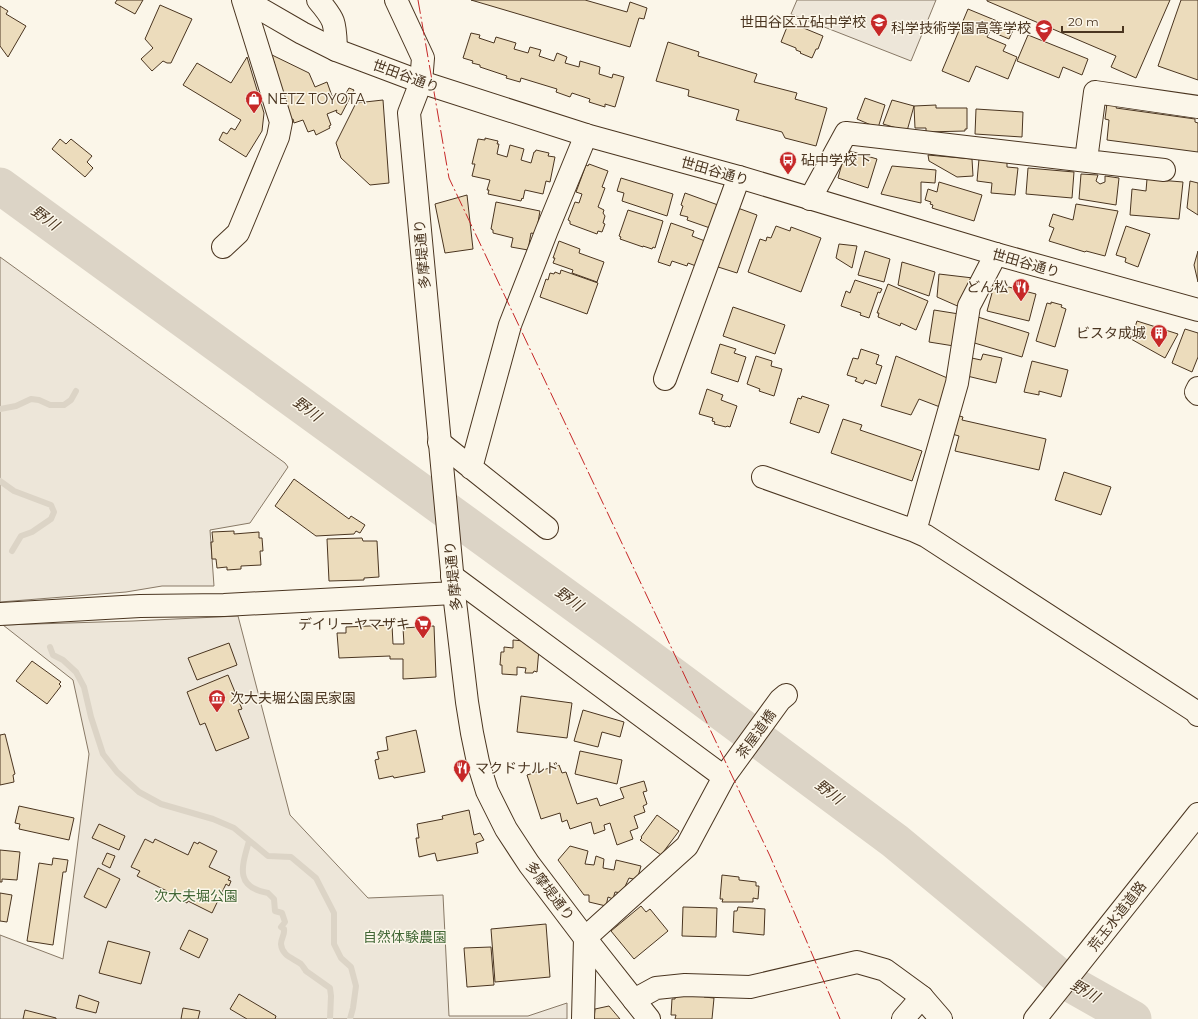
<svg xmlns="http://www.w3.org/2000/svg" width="1198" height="1019" viewBox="0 0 1198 1019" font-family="Montserrat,'Noto Sans JP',sans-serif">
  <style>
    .green { fill: #ede6d9; stroke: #887966 }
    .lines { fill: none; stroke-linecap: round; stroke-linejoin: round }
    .stream { stroke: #dcd4c6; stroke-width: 6 }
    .river { stroke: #dcd4c6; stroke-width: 37 }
    .building { fill: #ecdcbc; stroke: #4a3520 }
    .minor-casing { stroke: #4a3520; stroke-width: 24 }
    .major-casing { stroke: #4a3520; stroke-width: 24 }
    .minor { stroke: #fbf6e9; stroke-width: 22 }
    .major { stroke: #fbf6e9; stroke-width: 22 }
    .power { stroke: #c62828; stroke-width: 1; stroke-dasharray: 14 3 2 3; stroke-linecap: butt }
    .labels { text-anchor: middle; stroke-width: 3; stroke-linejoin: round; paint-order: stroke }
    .poi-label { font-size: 14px; fill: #4a3520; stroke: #fbf6e9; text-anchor: end }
    .street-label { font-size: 14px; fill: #4a3520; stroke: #fbf6e9 }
    .park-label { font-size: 14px; fill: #436837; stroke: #fbf6e9 }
    .water-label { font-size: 15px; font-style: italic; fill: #4a3520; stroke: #fbf6e9 }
  </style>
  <rect width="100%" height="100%" fill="#fbf6e9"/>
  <path class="green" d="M797,0H936L911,61L791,14Z
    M0,257L285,463L288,467L250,523L210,530L214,586H162L126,592L0,602Z
    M238,616L290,815L368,898L443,895L449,1016H528L567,1003V1019H0V935L63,959L89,754L73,680L3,625L133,621Z"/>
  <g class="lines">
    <path class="stream" d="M0,409L16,406L31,399L39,400L50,405H64L71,400L76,391
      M0,481L14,491L51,505L54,512L51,519L32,532L21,536L12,551
      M50,647L53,655L63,660L76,672L84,687L91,717L103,754L117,772L139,792L161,804L213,819L234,828L268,856L291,857L316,878L334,913V944L341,958L351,967L356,986L353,1008L350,1019
      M249,841C242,866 234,887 268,893L274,899L275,911L282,913L285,922L281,927L284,929C285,935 281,938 281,944C282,956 293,958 301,964C303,966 305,970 307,972
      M306,971L330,988L331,996L330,1019"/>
    <path class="river" d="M0,186L618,635L895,841L1062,979L1133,1019"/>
  </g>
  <path class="building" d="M117,0H143L135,14L115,3Z
    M471,0H585L627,12L630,2L647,8L644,19L639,18L630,47Z
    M987,0H1170L1136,78L1111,67L1116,56L987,1Z
    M1181,0H1198V80L1158,66Z
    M160,5L192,19L171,63H167L163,61L152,71L141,59L153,48L145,39Z
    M0,6L8,11L6,14L26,26L8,57L0,46Z
    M968,9L1014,28L1009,39L990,31L987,37L1006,45L1003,51L1017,57L1008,79L976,66L969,82L942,71Z
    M789,22L823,36L818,49H816L812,58L800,53L801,52L796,50V48L781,42Z
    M471,33L480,35L479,38L494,43L496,37L516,43L514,49L528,53L530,47L541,50L539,56L554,61L557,53L567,57L565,63L579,67L580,61L600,67L599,74L612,78L613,74L624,77L615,107L605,104V107L589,102L590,99L572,93L570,97L556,92L557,89L521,78L520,82L506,78L507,76L480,67V65L472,63L473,61L463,58Z
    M1028,35L1088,59L1082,75L1063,67L1059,78L1017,61Z
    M668,42L699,52L698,56L757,74L754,82L797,93L795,99L827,108L816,146L785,138L782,132L736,120L739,110L688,96L689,90L656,81Z
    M272,55L309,73L315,87L327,82L332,96L336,94L340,104L349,88L354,90L341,115L336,112L337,110L327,114L331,125L329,126L330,128L316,135L314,130L308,132L303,120L294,123L293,119L290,120Z
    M247,57L264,113L262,131L246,157L219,140L223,132L227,134L231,128L235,130L241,120L183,85L197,63L231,83Z
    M865,98L885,105L878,128L857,119Z
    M383,100L389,183L370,185L341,158L336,143L356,103Z
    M892,100L914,106L907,131L883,124Z
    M1107,103L1117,105L1116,108L1195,119V122L1198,123V152L1107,140L1109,120L1105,119Z
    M936,105V108H967V129H965V131L926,132V128H915L914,106Z
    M976,109L1023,112L1022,137L975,134Z
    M485,138L498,141L497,144H499L497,154L507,157L510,145L524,149L521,160L531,163L534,152H535L536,150L549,153L548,156L555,157L550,182L546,181L543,194L525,190L523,199L522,198L521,201L488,194L489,190H487L490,180L472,176L475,164H472L478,139L485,140Z
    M60,139L66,144L71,139L92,156L87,162L93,168L85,177L52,149Z
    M850,151L877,159L868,188L838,178L844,156L848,157Z
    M928,155L972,159L973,176L957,177L929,161Z
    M979,159L1007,162V167L1018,168L1015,195L991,193L992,183L977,181Z
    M589,164L608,171L602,187L605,188L598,207L604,210L603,213L605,216L603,223L605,224L602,232L598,231L597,234L570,224V221L568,220L575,202L579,203L582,194L576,192L586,165L588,166Z
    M892,166L936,170L935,183L921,182V203L881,194Z
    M1028,168L1074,172L1072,198L1026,194Z
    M1081,174L1098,175L1096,181L1100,184L1105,182V176L1119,178L1116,205L1079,199Z
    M621,178L673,194L667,216L622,201L624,193L617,191Z
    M1147,179L1183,182L1179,219L1130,215L1132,189L1146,191Z
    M1190,181L1198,183V215L1187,208Z
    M939,182L982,195L974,221L932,208L933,205L930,204L931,202L925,200L928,189L937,192Z
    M685,193L718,205L710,228L687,220L688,217L680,215L683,206L681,205Z
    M467,195L473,249L445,253L435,204Z
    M496,202L540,211L536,234L531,233L528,250L511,247L513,238L493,233V230L491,229Z
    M1076,204L1118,211L1105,256L1086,251L1085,252L1049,241L1054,228L1049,226L1053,214L1073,220Z
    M735,207L757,215L737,273L715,266Z
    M628,210L663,221L655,248L653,247L652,249L643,246V247L620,239L621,237L619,236Z
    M671,223L694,231L692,236L705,241L696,266L688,263L687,266L672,261L670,266L658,262Z
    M776,226L790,231L791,227L821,238L801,292L748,272L760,239L766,241L767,237L771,238Z
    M1126,226L1150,234L1138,267L1125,262L1126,258L1116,255Z
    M559,241L580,249L579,253L604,262L597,282L572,273L573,270L553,263L555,258H553Z
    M839,244L857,246L852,268L836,258Z
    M865,251L890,259L884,282L858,275Z
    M1198,251V282L1194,265Z
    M902,262L935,272L929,296L898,285Z
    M561,270L598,283L587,314L540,297L546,279L548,280L550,273L554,274L555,272L560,274Z
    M939,274L973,278L962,308L937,297Z
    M855,280L882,289L880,293L878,292L869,318L860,315L861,313L841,306L846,291L850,293Z
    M989,282L1036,294L1029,321L987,311L992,293L987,292Z
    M888,284L928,301L916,330L901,323L900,326L878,317L879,313H877Z
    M1051,302L1062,305L1061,307L1066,309L1055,347L1036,341L1047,303L1051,304Z
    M733,307L785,325L775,354L723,336Z
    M934,310L959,314L954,346L929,342Z
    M978,317L1029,333L1022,357L971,342Z
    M1137,321L1178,334L1165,358L1131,339Z
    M1185,329L1198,333V357L1192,372L1172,363Z
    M720,344L736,349L734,353L746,357L738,382L711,373Z
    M861,349L879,355L876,364L882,366L876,384L865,380L863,384L855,381L857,378L847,375L853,358L858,359Z
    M983,354L1002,358L996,383L963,375L967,357L981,360Z
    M756,356L772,361L771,366L782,369L774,396L759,391L760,389L747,384Z
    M896,356L952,380L940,407L919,399L911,415L881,406Z
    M1032,361L1068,370L1061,397L1039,391V395L1024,392Z
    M707,389L723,395L721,400L737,406L730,427L727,426L726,427L714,424L715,422L712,421L713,418L699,414Z
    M802,396L829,405L819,433L790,423L798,398L801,399Z
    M956,415L963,417L962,420L1046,439L1039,470L955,451L959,436L952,434Z
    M843,419L862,425L860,430L922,451L912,481L831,453Z
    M1064,472L1111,487L1101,515L1055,500Z
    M294,479L349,519L351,516L365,525L360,533L356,531L354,534L316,536L275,506Z
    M234,531V534L259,532V538H262L263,551H260L261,565L241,566V569L227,570V567L217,568L216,559H212L211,542H213L212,532Z
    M362,538L363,541H377L379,577L364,578V580L329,581L327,539Z
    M392,625L393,644H404L403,628L434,626L436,677L403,679V659H390V656L339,658L337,633H346V627Z
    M513,640L524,641L539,649L537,672L534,671L533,673H525L526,668L517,667V675L502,674V665H500L501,652H504V647L513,648Z
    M229,643L237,665L197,680L188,658Z
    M32,661L61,682L59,684L61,686L47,704L16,681Z
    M228,675L242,709L238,710L249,738L216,751L205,723L200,725L187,692Z
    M521,696L572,703L567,738L517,732Z
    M583,710L624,722L620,737L602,732L598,747L574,741Z
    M416,730L425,772L394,778L393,776L379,779L375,760L379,759L377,752L388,750L386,737Z
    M5,734L15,774L13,775L14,782L0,785V735Z
    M580,751L622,760L617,784L575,774Z
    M559,765L562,773L566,772L577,804L597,798L600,806L624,798L620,788L644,781L647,791L643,792L647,804L643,806L645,812L634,816L638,828L630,831L633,839L617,845L610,823L604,825L605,830L594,834L591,822L570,829L567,820L562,822L560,813L541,819L527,775Z
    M19,806L74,818L69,840L19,829L20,824L15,823Z
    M469,810L474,835L480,833L484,840L476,843L478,853L437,861L435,853L419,857L416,838H419L417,824L443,819L442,816Z
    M657,815L679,831L661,855L640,840L642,838L641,837Z
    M99,824L125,836L119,850L92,838Z
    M145,839L153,843L155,839L188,855L194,842L198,844L199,842L217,851L209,867L230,877L228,880L231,881L229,886L226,884L212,913L188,901L187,903L174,897L175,895L137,876L140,871L131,867Z
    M570,846L588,851L585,864L594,865L596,856L604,859L603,868L614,870L616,860L641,866L637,880L629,878L622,893L615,892L613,899L608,897L606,906L589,902V895H584L558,860Z
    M0,850L20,852L17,880L2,879V882H0Z
    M107,853L115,856L110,868L102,864Z
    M53,858L68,860L66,872H63L53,945L27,941L39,863L52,865Z
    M98,868L120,879L106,908L84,897Z
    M722,875L739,877V880L756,882V886H759L758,899L753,898V902H722L723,899H720Z
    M0,893L12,895L7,922L0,921Z
    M641,906L646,912L650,909L668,931L634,959L611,931Z
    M683,907L717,908L716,937L682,936Z
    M738,907L765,909L764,935L733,932L734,911H737Z
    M546,924L550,977L495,982L491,929Z
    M189,930L208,939L199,958L180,949Z
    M108,941L150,952L141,984L99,973Z
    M491,947L494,985L467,987L464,948Z
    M676,993L704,995V997L714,998L712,1019H675L676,1015H671L672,999H675Z
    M239,994L276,1016L275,1019H247L230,1009Z
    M79,995L99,1002L96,1013L76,1008Z
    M609,1006L620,1019H594L595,1009Z
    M183,1008L200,1011L198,1019H181Z
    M25,1010L56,1018V1019H23Z"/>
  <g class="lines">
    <g class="minor-casing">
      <path id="minor" d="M318,0C336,21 335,23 336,50
        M396,0L423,58L421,82
        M1086,160L1095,92L1198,107
        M810,199L846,133L1164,170
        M223,247L238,233L278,137L281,122L243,0
        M665,379L739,177
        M1198,388L1196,392L1198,394
        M439,442L547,528
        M471,468L510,325L547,230L586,135
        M763,477L915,531L926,536L1198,713
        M915,531L957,383L969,306L996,254
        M452,576L724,777
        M0,614L140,606L224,605L454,593
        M634,1000L656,988L685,985L750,987L857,962L885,970L922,997
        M583,1019L585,938L687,846L724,777L780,700L786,695"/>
    </g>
    <g class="major-casing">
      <path id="major" d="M245,0L302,33L336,50L421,82L586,135L739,177L996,254L1198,310
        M421,82L409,113L454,593L467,702L472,733L478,762L487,791L506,829L529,864L585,938L649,1019
        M1198,711L1197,712L1198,715
        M903,1019L922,997L941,1019
        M1035,1019L1198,814"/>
    </g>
    <use href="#minor" class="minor"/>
    <use href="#major" class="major"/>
    <path class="power" d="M418,0L449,178L770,856L840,1019"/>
  </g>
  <defs>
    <g id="school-pin" transform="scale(0.9)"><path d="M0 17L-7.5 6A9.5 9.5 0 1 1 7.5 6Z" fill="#c62828" stroke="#fbf6e9"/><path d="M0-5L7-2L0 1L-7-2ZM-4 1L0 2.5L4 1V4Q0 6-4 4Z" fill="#fff"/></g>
    <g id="shop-pin" transform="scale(0.9)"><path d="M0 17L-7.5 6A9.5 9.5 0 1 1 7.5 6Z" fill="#c62828" stroke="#fbf6e9"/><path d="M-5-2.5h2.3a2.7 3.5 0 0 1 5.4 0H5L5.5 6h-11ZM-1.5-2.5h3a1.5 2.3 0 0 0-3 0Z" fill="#fff"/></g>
    <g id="bus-pin" transform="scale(0.9)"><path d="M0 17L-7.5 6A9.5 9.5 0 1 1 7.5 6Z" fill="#c62828" stroke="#fbf6e9"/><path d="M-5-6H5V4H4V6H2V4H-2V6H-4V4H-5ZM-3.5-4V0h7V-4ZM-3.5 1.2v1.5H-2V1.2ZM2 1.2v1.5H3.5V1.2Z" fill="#fff"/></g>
    <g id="restaurant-pin" transform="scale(0.9)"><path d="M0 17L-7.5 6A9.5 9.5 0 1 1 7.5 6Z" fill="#c62828" stroke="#fbf6e9"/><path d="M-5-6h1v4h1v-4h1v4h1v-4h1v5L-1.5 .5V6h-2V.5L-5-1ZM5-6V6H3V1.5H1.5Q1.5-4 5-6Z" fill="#fff"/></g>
    <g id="building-pin" transform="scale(0.9)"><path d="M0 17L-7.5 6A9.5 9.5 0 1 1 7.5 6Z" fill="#c62828" stroke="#fbf6e9"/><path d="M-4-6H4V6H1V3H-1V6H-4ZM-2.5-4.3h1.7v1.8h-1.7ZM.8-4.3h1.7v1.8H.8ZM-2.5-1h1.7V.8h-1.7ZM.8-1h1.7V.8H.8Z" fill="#fff"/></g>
    <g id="supermarket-pin" transform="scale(0.9)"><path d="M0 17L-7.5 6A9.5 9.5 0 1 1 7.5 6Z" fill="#c62828" stroke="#fbf6e9"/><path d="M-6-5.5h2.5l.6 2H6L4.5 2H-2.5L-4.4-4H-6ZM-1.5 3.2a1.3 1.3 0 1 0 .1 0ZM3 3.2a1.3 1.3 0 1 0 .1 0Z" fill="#fff"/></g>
    <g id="museum-pin" transform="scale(0.9)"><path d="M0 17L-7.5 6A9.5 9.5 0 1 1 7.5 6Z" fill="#c62828" stroke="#fbf6e9"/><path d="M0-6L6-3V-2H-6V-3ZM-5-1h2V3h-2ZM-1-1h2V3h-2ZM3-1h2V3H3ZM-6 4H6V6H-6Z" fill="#fff"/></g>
  </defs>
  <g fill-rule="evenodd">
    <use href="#school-pin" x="879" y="22"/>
    <use href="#school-pin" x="1044" y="28"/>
    <use href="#shop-pin" x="254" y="99"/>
    <use href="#bus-pin" x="788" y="160"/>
    <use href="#restaurant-pin" x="1021" y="287"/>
    <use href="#building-pin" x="1159" y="333"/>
    <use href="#supermarket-pin" x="423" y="624"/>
    <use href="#museum-pin" x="217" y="698"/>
    <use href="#restaurant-pin" x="462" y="768"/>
  </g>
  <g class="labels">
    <g class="poi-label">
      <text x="866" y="27">世田谷区立砧中学校</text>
      <text x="1031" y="33">科学技術学園高等学校</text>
      <text x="267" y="104" text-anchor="start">NETZ TOYOTA</text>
      <text x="801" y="165" text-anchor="start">砧中学校下</text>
      <text x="1008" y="292">どん松</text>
      <text x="1146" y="338">ビスタ成城</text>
      <text x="410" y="629">デイリーヤマザキ</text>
      <text x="230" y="703" text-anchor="start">次大夫堀公園民家園</text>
      <text x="475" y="773" text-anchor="start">マクドナルド</text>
    </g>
    <g class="street-label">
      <text transform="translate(406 76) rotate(20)" y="5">世田谷通り</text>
      <text transform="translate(715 171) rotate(16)" y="5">世田谷通り</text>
      <text transform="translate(422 254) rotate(-95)" y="5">多摩堤通り</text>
      <text transform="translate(1026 263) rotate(16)" y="5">世田谷通り</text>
      <text transform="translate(453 576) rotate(-96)" y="5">多摩堤通り</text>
      <text transform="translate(756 734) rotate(-54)" y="5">茶屋道橋</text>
      <text transform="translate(550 891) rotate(53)" y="5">多摩堤通り</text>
      <text transform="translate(1117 916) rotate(-52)" y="5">荒玉水道道路</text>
    </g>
    <g class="park-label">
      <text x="196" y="901">次大夫堀公園</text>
      <text x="405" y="942">自然体験農園</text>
    </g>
    <g class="water-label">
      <text transform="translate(45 218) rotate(36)" y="5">野川</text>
      <text transform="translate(307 409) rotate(36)" y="5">野川</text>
      <text transform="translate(569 599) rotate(36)" y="5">野川</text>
      <text transform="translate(829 792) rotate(37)" y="5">野川</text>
      <text transform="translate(1085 991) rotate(30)" y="5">野川</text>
    </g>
  </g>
  <path d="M1062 26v6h61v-6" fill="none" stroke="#4a3520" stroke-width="2"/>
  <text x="1068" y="26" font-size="12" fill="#4a3520" stroke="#fbf6e9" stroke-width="3" paint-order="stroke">20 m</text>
</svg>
